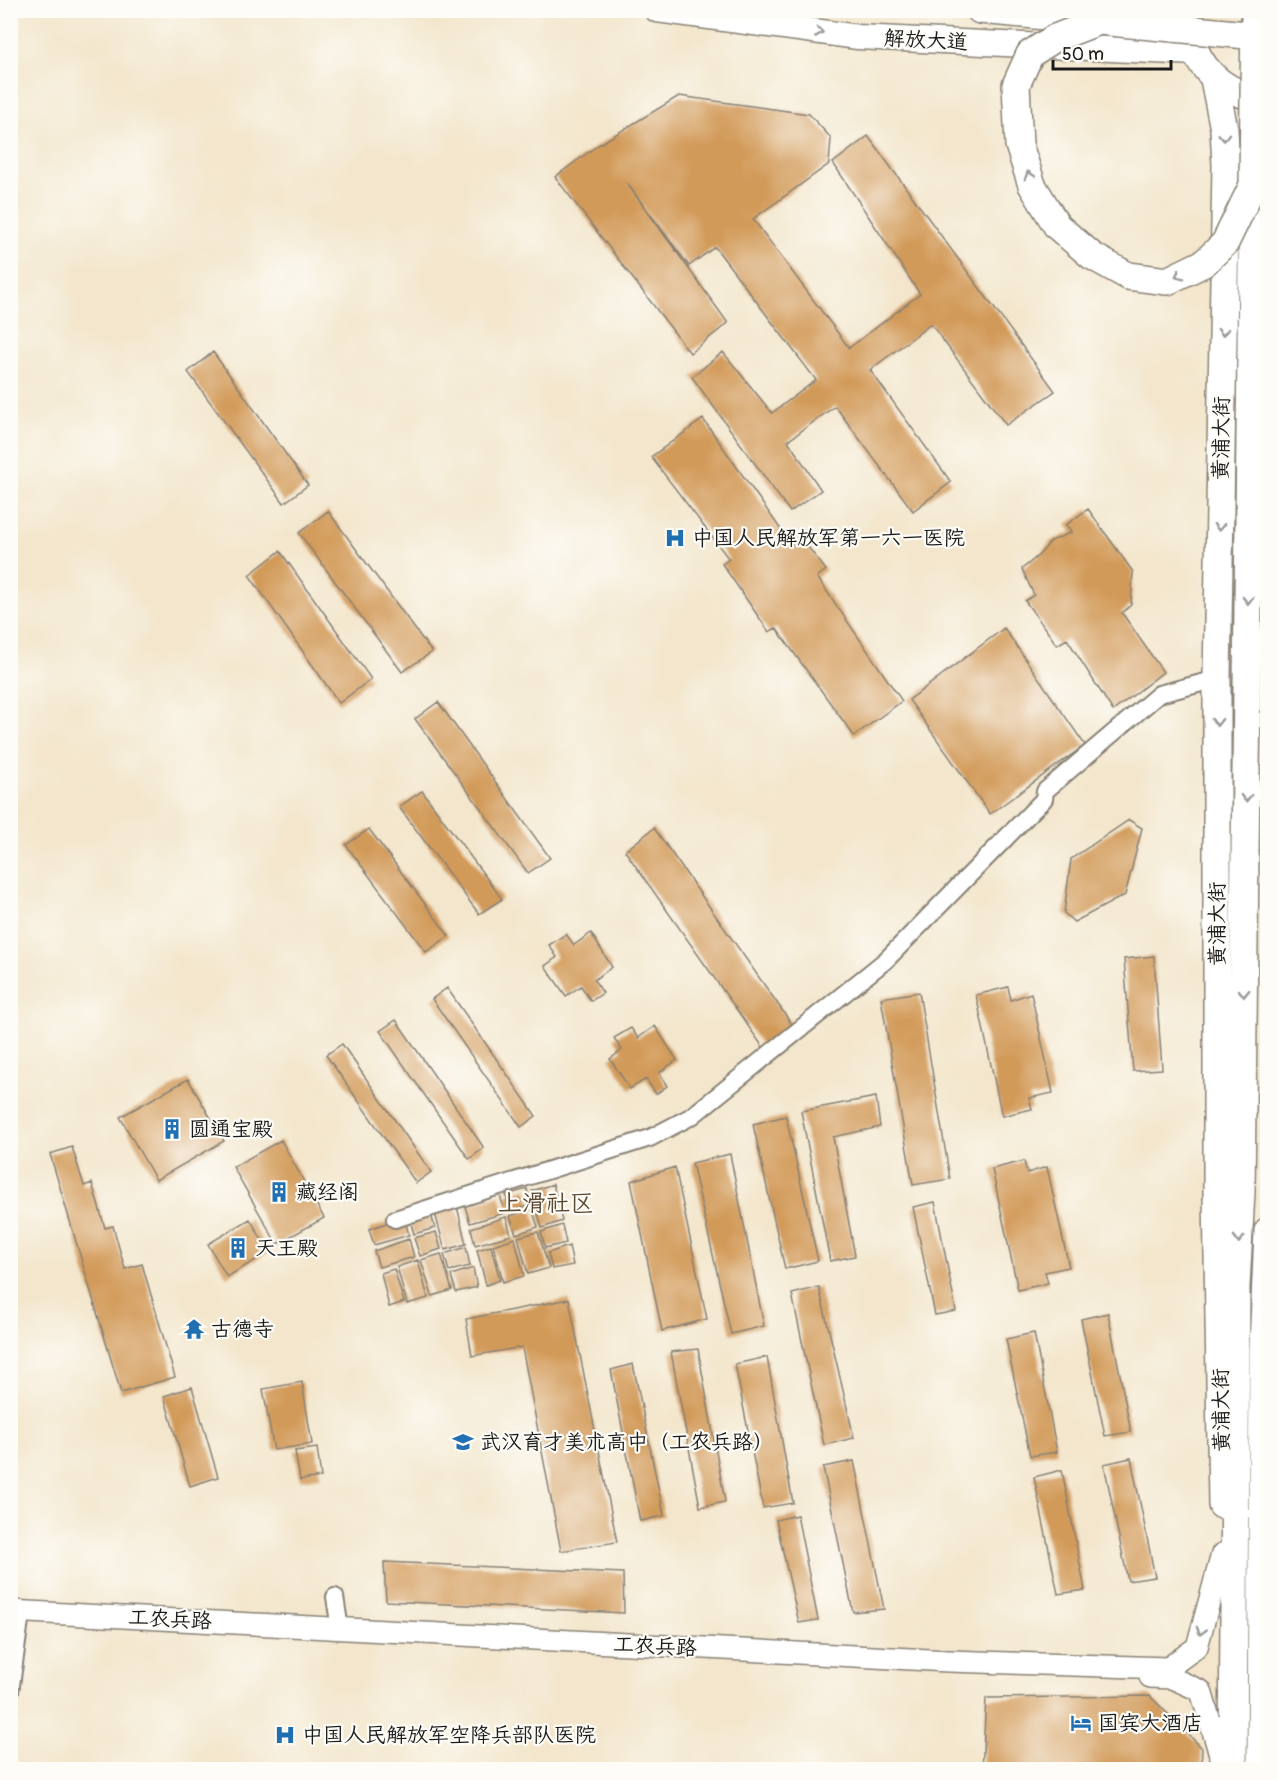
<svg xmlns="http://www.w3.org/2000/svg" width="1278" height="1780" viewBox="0 0 1278 1780" font-family="Pangolin,'LXGW WenKai TC',sans-serif">
  <style>
    .building { fill: #d29a59 }
    .lines { fill: none; stroke-linecap: round; stroke-linejoin: round }
    .minor-casing { stroke: #888174; stroke-width: 20 }
    .tertiary-casing { stroke: #888174; stroke-width: 24 }
    .secondary-casing { stroke: #888174; stroke-width: 27 }
    .primary-casing { stroke: #888174; stroke-width: 30 }
    .trunk-casing { stroke: #888174; stroke-width: 30 }
    .minor { stroke: #fff; stroke-width: 16 }
    .tertiary { stroke: #fff; stroke-width: 21 }
    .secondary { stroke: #fff; stroke-width: 24 }
    .primary { stroke: #fff; stroke-width: 27 }
    .trunk { stroke: #fff; stroke-width: 27 }
    .primary-bridge-casing { stroke: #888174; stroke-width: 30; stroke-linecap: butt }
    .trunk-bridge-casing { stroke: #888174; stroke-width: 30; stroke-linecap: butt }
    .primary-bridge { stroke: #fff; stroke-width: 27 }
    .trunk-bridge { stroke: #fff; stroke-width: 27 }
    .oneway { stroke: #999 }
    .labels { text-anchor: middle; stroke-width: 4.5; stroke-linejoin: round; paint-order: stroke }
    .street-label { font-size: 21px; fill: #1c1c1c; stroke: #fdfcf7 }
    .poi-label { font-size: 21px; fill: #1c1c1c; stroke: #fdfcf7; text-anchor: start }
    .quarter-label { font-size: 24px; fill: #5c4831; stroke: #fdfcf7 }
  </style>
  <rect width="100%" height="100%" fill="#fdfcf7"/>
  <filter id="ink" filterUnits="userSpaceOnUse"><feTurbulence type="fractalNoise" baseFrequency=".0167" numOctaves="2"/><feDisplacementMap in="SourceGraphic" scale="12" xChannelSelector="R" yChannelSelector="G"/><feConvolveMatrix kernelMatrix="1 2 1 2 8 2 1 2 1" color-interpolation-filters="sRGB"/></filter>
  <filter id="wash" filterUnits="userSpaceOnUse"><feTurbulence type="fractalNoise" baseFrequency=".008" numOctaves="4" result="noise"/><feDisplacementMap in="SourceGraphic" scale="24" xChannelSelector="R" yChannelSelector="G"/><feGaussianBlur stdDeviation="1.35" result="paint"/><feColorMatrix in="noise" values="0 0 0 0 0 0 0 0 0 0 0 0 0 0 0 0 0 1.4 0 .05"/><feComposite in="paint" operator="in"/></filter>
  <g filter="url(#wash)">
    <rect width="100%" height="100%" fill="#f3e6cc"/>
    <g id="blocks">
      <path class="building" d="M679,96L809,114L831,138L829,164L753,219L849,348L920,294L833,163L868,136L1055,391L1006,425L931,324L870,370L951,482L913,511L835,406L788,441L821,490L790,512L692,377L723,352L772,413L816,380L715,247L689,266L626,182L728,323L690,353L555,177L598,145Z
        M213,352L308,485L284,503L188,372Z
        M703,419L791,544L801,538L826,570L817,577L902,701L854,736L776,628L769,632L722,564L729,559L651,457Z
        M1088,509L1133,572L1131,605L1122,613L1163,672L1113,711L1067,639L1057,645L1025,601L1034,595L1022,569L1039,555L1051,541L1072,532L1066,525Z
        M328,511L432,652L402,672L299,533Z
        M280,551L371,679L339,703L249,575Z
        M1004,628L1085,745L990,814L909,700Z
        M438,702L550,858L528,873L415,719Z
        M422,791L502,899L479,914L399,807Z
        M1129,820L1142,828L1125,895L1074,922L1064,913L1071,859Z
        M654,828L796,1030L765,1050L625,851Z
        M369,829L449,936L426,952L346,845Z
        M591,933L612,967L594,980L603,993L591,1001L581,986L566,996L545,966L557,957L549,945L566,934L574,945Z
        M1154,956L1162,1069L1133,1071L1124,959Z
        M1008,987L1011,1000L1031,993L1053,1093L1029,1098L1032,1109L1002,1116L976,995Z
        M447,988L536,1116L521,1127L432,999Z
        M919,992L950,1179L913,1185L881,998Z
        M396,1020L484,1148L469,1159L380,1031Z
        M655,1026L677,1060L659,1073L667,1086L656,1094L646,1079L630,1089L610,1059L622,1050L614,1038L631,1028L638,1038Z
        M342,1044L431,1172L416,1183L326,1055Z
        M188,1079L224,1141L156,1180L120,1117Z
        M876,1097L880,1127L833,1137L855,1256L830,1261L801,1111Z
        M786,1116L818,1261L785,1269L753,1124Z
        M281,1140L324,1218L277,1244L233,1167Z
        M72,1147L84,1186L92,1183L105,1228L113,1226L125,1269L142,1264L175,1377L121,1393L50,1154Z
        M730,1154L764,1326L731,1334L692,1163Z
        M1024,1161L1027,1173L1047,1167L1069,1267L1045,1272L1048,1283L1018,1290L992,1169Z
        M675,1167L707,1319L662,1331L631,1181Z
        M553,1184L562,1221L542,1228L532,1191Z
        M527,1189L531,1205L510,1212L506,1195Z
        M500,1195L505,1213L470,1223L465,1206Z
        M935,1202L956,1311L935,1315L913,1207Z
        M457,1206L466,1244L445,1250L435,1213Z
        M532,1209L538,1227L516,1234L510,1216Z
        M430,1211L435,1228L414,1234L409,1217Z
        M404,1217L409,1235L374,1245L369,1229Z
        M506,1217L511,1235L475,1245L471,1228Z
        M250,1219L269,1252L227,1277L208,1244Z
        M562,1225L566,1243L545,1248L541,1232Z
        M436,1232L441,1249L420,1256L414,1238Z
        M538,1232L549,1268L528,1274L518,1237Z
        M515,1238L524,1276L503,1282L493,1245Z
        M409,1239L414,1257L379,1267L374,1251Z
        M491,1246L500,1280L486,1285L477,1250Z
        M569,1246L573,1265L552,1269L548,1253Z
        M466,1247L470,1266L449,1271L444,1254Z
        M441,1254L452,1290L432,1296L421,1260Z
        M418,1260L428,1298L407,1304L397,1267Z
        M473,1268L477,1287L456,1292L451,1275Z
        M394,1269L404,1302L389,1307L381,1273Z
        M819,1287L854,1438L824,1445L792,1294Z
        M569,1299L617,1542L561,1551L522,1347L472,1356L466,1319Z
        M1108,1313L1131,1432L1105,1436L1081,1319Z
        M1034,1333L1057,1452L1030,1456L1006,1339Z
        M698,1349L725,1502L700,1507L671,1352Z
        M767,1357L793,1503L763,1508L735,1364Z
        M633,1364L664,1516L640,1521L611,1370Z
        M302,1382L312,1444L274,1450L263,1389Z
        M192,1387L218,1477L190,1486L164,1396Z
        M317,1448L321,1477L300,1480L295,1451Z
        M1131,1458L1155,1577L1128,1581L1104,1464Z
        M854,1461L884,1609L853,1612L823,1467Z
        M1062,1470L1085,1590L1058,1594L1034,1477Z
        M797,1515L818,1620L799,1623L776,1520Z
        M384,1562L623,1573L624,1613L386,1601Z
        M1150,1696L1202,1748L1201,1770H982L986,1698Z"/>
    </g>
  </g>
  <g filter="url(#ink)">
    <use href="#blocks" fill-opacity="0" stroke="#888174" stroke-width="1.5"/>
    <g class="lines">
      <g class="minor-casing">
        <path id="minor" d="M395,1219L650,1138L692,1116L886,960L1044,799L1045,791L1159,694L1217,679
          M335,1597L340,1629
          M10,1692L20,1621"/>
      </g>
      <g class="tertiary-casing">
        <path id="tertiary" d="M10,1611L949,1661L1168,1668L1197,1647L1222,1554
          M1150,1677L1172,1678L1201,1691L1221,1758"/>
      </g>
      <g class="secondary-casing">
        <path id="secondary" d="M657,10L858,37L1196,53"/>
      </g>
      <g class="primary-casing">
        <path id="primary" d="M980,10L1099,21
          M1191,10C1182,57 1222,99 1268,98
          M1214,79L1224,129L1226,165L1217,679V1193L1222,1505"/>
      </g>
      <g class="trunk-casing">
        <path id="trunk" d="M1233,1770L1236,1286L1241,1192L1253,185
          M1261,1770L1263,1350L1268,1231"/>
      </g>
      <use href="#minor" class="minor"/>
      <use href="#tertiary" class="tertiary"/>
      <use href="#secondary" class="secondary"/>
      <use href="#primary" class="primary"/>
      <use href="#trunk" class="trunk"/>
      <g class="primary-bridge-casing">
        <path id="primary-bridge" d="M1099,21L1268,37"/>
      </g>
      <g class="trunk-bridge-casing">
        <path id="trunk-bridge" d="M1099,21L1055,38L1030,54L1016,85L1019,145L1032,185L1057,226L1092,256L1128,276L1167,281L1204,263L1225,243L1253,185L1255,10"/>
      </g>
      <use href="#primary-bridge" class="primary-bridge"/>
      <use href="#trunk-bridge" class="trunk-bridge"/>
    </g>
    <defs><path id="oneway-chevron" d="M-2-3.5L2.5 0L-2 3.5" fill="none" stroke-width="1.6" stroke-linecap="round" stroke-linejoin="round" transform="scale(1.5)"/></defs>
    <g class="oneway">
      <use href="#oneway-chevron" transform="translate(819 32) rotate(8)"/>
      <use href="#oneway-chevron" transform="translate(1224 137) rotate(86)"/>
      <use href="#oneway-chevron" transform="translate(1029 175) rotate(-108)"/>
      <use href="#oneway-chevron" transform="translate(1179 275) rotate(154)"/>
      <use href="#oneway-chevron" transform="translate(1223 332) rotate(91)"/>
      <use href="#oneway-chevron" transform="translate(1219 527) rotate(91)"/>
      <use href="#oneway-chevron" transform="translate(1248 600) rotate(91)"/>
      <use href="#oneway-chevron" transform="translate(1217 722) rotate(90)"/>
      <use href="#oneway-chevron" transform="translate(1246 798) rotate(91)"/>
      <use href="#oneway-chevron" transform="translate(1244 993) rotate(91)"/>
      <use href="#oneway-chevron" transform="translate(1239 1239) rotate(93)"/>
      <use href="#oneway-chevron" transform="translate(1201 1631) rotate(105)"/>
    </g>
  </g>
  <defs>
    <g id="hospital-bare" transform="scale(1.62)"><path d="M-5-5h3v3.5h4V-5h3V5h-3V1.5h-4V5h-3Z" fill="#1f6fb2" stroke="#fdfcf7" stroke-width="2.5" paint-order="stroke"/></g>
    <g id="building-bare" transform="scale(1.62)"><path d="M-4-6H4V6H1V3H-1V6H-4ZM-2.5-4.3h1.7v1.8h-1.7ZM.8-4.3h1.7v1.8H.8ZM-2.5-1h1.7V.8h-1.7ZM.8-1h1.7V.8H.8Z" fill="#1f6fb2" stroke="#fdfcf7" stroke-width="2.5" paint-order="stroke"/></g>
    <g id="temple-bare" transform="scale(1.62)"><path d="M0-6L5-2H3V0L6.5 2.5H4V6H1.5V3h-3V6H-4V2.5H-6.5L-3 0V-2H-5Z" fill="#1f6fb2" stroke="#fdfcf7" stroke-width="2.5" paint-order="stroke"/></g>
    <g id="school-bare" transform="scale(1.62)"><path d="M0-5L7-2L0 1L-7-2ZM-4 1L0 2.5L4 1V4Q0 6-4 4Z" fill="#1f6fb2" stroke="#fdfcf7" stroke-width="2.5" paint-order="stroke"/></g>
    <g id="hotel-bare" transform="scale(1.62)"><path d="M-6-4.5h1.5V1H6V5H4.5V3h-9V5H-6ZM-4 0a1.8 1.8 0 1 1 3.6 0ZM.5 0V-2.5h3Q6-2.5 6 0Z" fill="#1f6fb2" stroke="#fdfcf7" stroke-width="2.5" paint-order="stroke"/></g>
  </defs>
  <g fill-rule="evenodd">
    <use href="#hospital-bare" x="675" y="538"/>
    <use href="#building-bare" x="172" y="1129"/>
    <use href="#building-bare" x="279" y="1192"/>
    <use href="#building-bare" x="238" y="1248"/>
    <use href="#temple-bare" x="194" y="1329"/>
    <use href="#school-bare" x="463" y="1442"/>
    <use href="#hotel-bare" x="1081" y="1723"/>
    <use href="#hospital-bare" x="285" y="1735"/>
  </g>
  <g class="labels">
    <g class="street-label">
      <text transform="translate(926 40) rotate(3)" y="7">解放大道</text>
      <text transform="translate(1221 438) rotate(-89)" y="7">黄浦大街</text>
      <text transform="translate(1217 924) rotate(-90)" y="7">黄浦大街</text>
      <text transform="translate(1221 1410) rotate(-91)" y="7">黄浦大街</text>
      <text transform="translate(170 1619) rotate(3)" y="7">工农兵路</text>
      <text transform="translate(655 1646) rotate(3)" y="7">工农兵路</text>
    </g>
    <g class="poi-label">
      <text x="692" y="545">中国人民解放军第一六一医院</text>
      <text x="189" y="1136">圆通宝殿</text>
      <text x="296" y="1199">藏经阁</text>
      <text x="255" y="1255">天王殿</text>
      <text x="211" y="1336">古德寺</text>
      <text x="480" y="1449">武汉育才美术高中（工农兵路）</text>
      <text x="1098" y="1730">国宾大酒店</text>
      <text x="302" y="1742">中国人民解放军空降兵部队医院</text>
    </g>
    <g class="quarter-label">
      <text x="546" y="1211">上滑社区</text>
    </g>
  </g>
  <rect width="1278" height="1780" fill="none" stroke="#fdfcf7" stroke-width="36"/>
  <path d="M1053 60v9h118v-9" fill="none" stroke="#1c1c1c" stroke-width="3"/>
  <text x="1062" y="60" font-size="18" fill="#1c1c1c" stroke="#fdfcf7" stroke-width="4.5" paint-order="stroke">50 m</text>
</svg>
